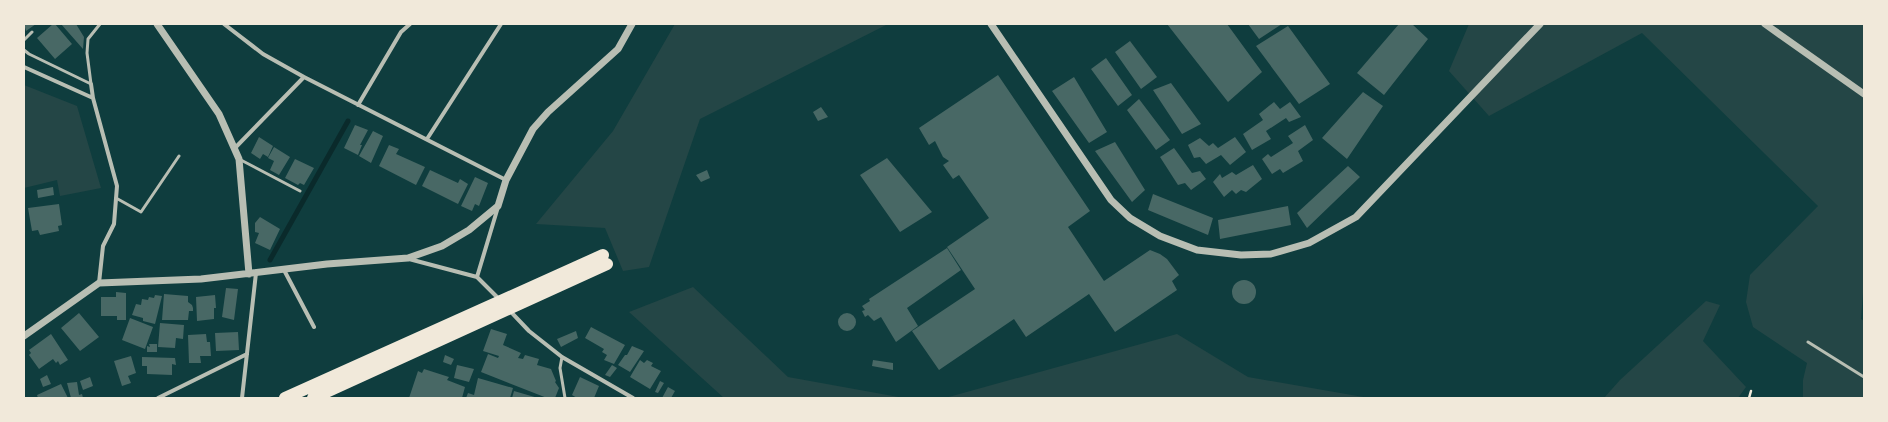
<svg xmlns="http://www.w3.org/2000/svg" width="1888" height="422" viewBox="0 0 1888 422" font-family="Manrope,sans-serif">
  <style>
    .green { fill: #244646 }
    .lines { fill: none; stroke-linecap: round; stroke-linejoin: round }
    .stream { stroke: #0a2a2b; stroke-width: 5 }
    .building { fill: #486865 }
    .path { stroke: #f1e9da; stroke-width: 2.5 }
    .service { stroke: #b8beb3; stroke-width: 3 }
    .minor { stroke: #b8beb3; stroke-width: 4 }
    .tertiary { stroke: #b8beb3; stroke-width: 7 }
    .motorway { stroke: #f1e9da; stroke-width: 12 }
  </style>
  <rect width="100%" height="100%" fill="#0f3d3e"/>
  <path class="green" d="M675,24H888L700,119L649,267L623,271L605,228L536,224L613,131Z
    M1469,24H1864V280L1861,319L1864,321V398H1803V380L1807,363L1753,327L1746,302L1750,275L1818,206L1642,33L1489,116L1449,71Z
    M24,85L77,106L101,188L60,196L57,180L24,188Z
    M693,287L788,377L904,398H724L629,312Z
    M1706,301L1720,305L1703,341L1746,387L1738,398H1604L1620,380Z
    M1177,334L1248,377L1369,398H945Z"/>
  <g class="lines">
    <path class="stream" d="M270,260L348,121"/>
  </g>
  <path class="building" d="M24,24H36L26,31Z
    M53,24H55L72,44L55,59L37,38Z
    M61,24H76L84,37L83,49Z
    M1167,24H1227L1262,72L1228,102Z
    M1248,24H1282L1259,39Z
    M1399,24H1412L1428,39L1384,95L1357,73Z
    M1288,26L1330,84L1299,104L1256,46Z
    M1130,41L1157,77L1141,89L1115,52Z
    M1106,58L1132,95L1118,106L1091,69Z
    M998,75L1090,211L1068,227L1104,281L1150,250L1160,254L1167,259L1179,275L1172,281L1177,290L1115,332L1089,294L1026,337L1014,319L939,370L912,331L975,289L947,247L989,218L959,175L953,179L943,165L949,161L943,157L935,141L929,145L919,128Z
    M1074,77L1107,132L1089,143L1052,91Z
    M1171,83L1201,124L1182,134L1153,90Z
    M1363,92L1383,106L1347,159L1322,138Z
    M1139,99L1170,140L1156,150L1127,110Z
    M1274,102L1280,109L1290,102L1301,117L1289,122L1286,118L1266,131L1271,139L1252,150L1243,134L1263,120L1259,114Z
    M821,107L828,117L818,121L813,112Z
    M355,125L368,130L360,145H362L358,155L344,148Z
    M1305,125L1313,140L1298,151L1303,161L1283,173L1280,169L1272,174L1262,159L1268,154L1271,157L1293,143L1288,136Z
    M373,131L383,136L371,163L359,156Z
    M259,137L273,146L268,157L263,154L260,159L251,153Z
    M1235,137L1246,152L1230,165L1221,155L1206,164L1200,157L1194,158L1188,145L1200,138L1209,146L1213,143L1218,148Z
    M1115,142L1145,190L1132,202L1095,151Z
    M389,145L399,149L396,154L425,167L416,185L379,166Z
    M274,147L290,157L279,175L270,170L274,161L268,158Z
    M1174,148L1192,173L1200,171L1206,179L1191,190L1185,183L1178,185L1160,157Z
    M887,158L932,212L900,232L860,175Z
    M295,159L314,168L304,185L300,183L298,185L285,178Z
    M1253,165L1262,179L1246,192L1241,190L1236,194L1232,190L1224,197L1213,182L1220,174L1222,178L1232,172L1236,175Z
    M1348,166L1360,177L1307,228L1297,213Z
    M430,170L458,183L460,179L468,184L458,204L422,186Z
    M707,170L710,178L701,182L696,175Z
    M475,177L488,183L479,206L475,204L472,211L461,206Z
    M53,187L54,195L38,198L37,190Z
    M1153,194L1213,218L1208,235L1148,210Z
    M59,204L62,225L58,226L59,231L40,235L38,230L32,231L28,208Z
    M1288,206L1291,225L1220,239L1218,220Z
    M260,217L280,229L270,250L255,243L259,233L255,232V223Z
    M947,248L961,270L907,308L918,326L896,342L881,317L874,321L868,315L865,317L862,311L865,310L862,306L870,301L869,299Z
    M1232 292a12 12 0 1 1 24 0a12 12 0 1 1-24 0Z
    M226,288L238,289L234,320L222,317Z
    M116,292L126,293V320H117V316H101V297H116Z
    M164,294L188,296V302L192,305L193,308V311H189L188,320H162Z
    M155,295L162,296L155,324L143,321V318L132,315L136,304L141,305L142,299L148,300L149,297L154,298Z
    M215,295L216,308H214V319L197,321L196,297Z
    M838 322a9 9 0 1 1 18 0a9 9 0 1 1-18 0Z
    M79,313L99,337L80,351L61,328Z
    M130,318L153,327L145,349L122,340Z
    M160,323L184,325L183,339L176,338L175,348L158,347Z
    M591,327L625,345L614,364L604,360L607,355L602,352L604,349L585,338Z
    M491,329L507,334L503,345L521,353L518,358L523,359L525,355L539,359L537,365L551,369L556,381L555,382L559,388L555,398H547L481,372L488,354L498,358L499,356L483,351Z
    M576,331L578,338L561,347L557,339Z
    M238,332L239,350L216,351L215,333Z
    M51,334L68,360L60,365L58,361L56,363L53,359L39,369L29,355L31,353L29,350Z
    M206,334L207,342H210L211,356H200L201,363H189L188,335Z
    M149,344H157V352H147V346L150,347Z
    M632,346L644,351L630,372L618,365L625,355H627Z
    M445,355L454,359L451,365L443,362Z
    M131,356L136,373L128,376L131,383L122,386L114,361Z
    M142,357L175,358L176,365L172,364V375L147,374V366H142Z
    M640,360L644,363L647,360L653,363L651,366L661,371L650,389L630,377Z
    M873,360L893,363V370L872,366Z
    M457,365L474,369L469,382L454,378Z
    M612,365L617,368L610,377L605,375Z
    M424,369L449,377L447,380L465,387L462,398H409L418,371L422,373Z
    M47,375L51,384L43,387L40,379Z
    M90,377L93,386L83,390L80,381Z
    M580,377L599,386L594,398H577L572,395Z
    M478,378L513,388L510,398H466L468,393L474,395Z
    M660,381L664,383L658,393L655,392Z
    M77,382L79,395L82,394L83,398H71L67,383Z
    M61,384L68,398H38L37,395Z
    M668,387L675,391L671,398H662Z
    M514,391L538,398H512Z"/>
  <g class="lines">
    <path class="path" d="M1749,398L1751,391"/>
    <path class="service" d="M24,40L32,32
      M24,50L29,54L91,84
      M91,84L87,53L88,39L100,24
      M239,159L300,191
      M116,198L141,212L179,156
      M1808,342L1864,377
      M562,357L560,368L565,398"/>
    <path class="minor" d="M224,24L263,54L304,77
      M24,67L93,98
      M91,84L93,98L117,186L114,224L103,246L99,283
      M358,105L401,32L410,24
      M427,139L501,24
      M234,149L304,77L506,180
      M498,207L477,277L499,299
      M409,259L477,277
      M284,270L314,327
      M509,310L529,331L562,357L633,398
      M158,398L247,354
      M242,398L256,273"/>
    <path class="tertiary" d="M157,24L219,114L239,159L249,274
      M991,24L1111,200L1130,218L1160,236L1197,250L1241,255L1271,254L1309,243L1356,217L1540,24
      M1765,24L1864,94
      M24,336L99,283L201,279L327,264L408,258L442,246L469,230L498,206L506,180L533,129L548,112L618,49L632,24"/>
    <path class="motorway" d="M285,398L603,255
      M313,398L607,264"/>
  </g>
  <rect width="1888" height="422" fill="none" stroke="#f1e9da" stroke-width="50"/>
</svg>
